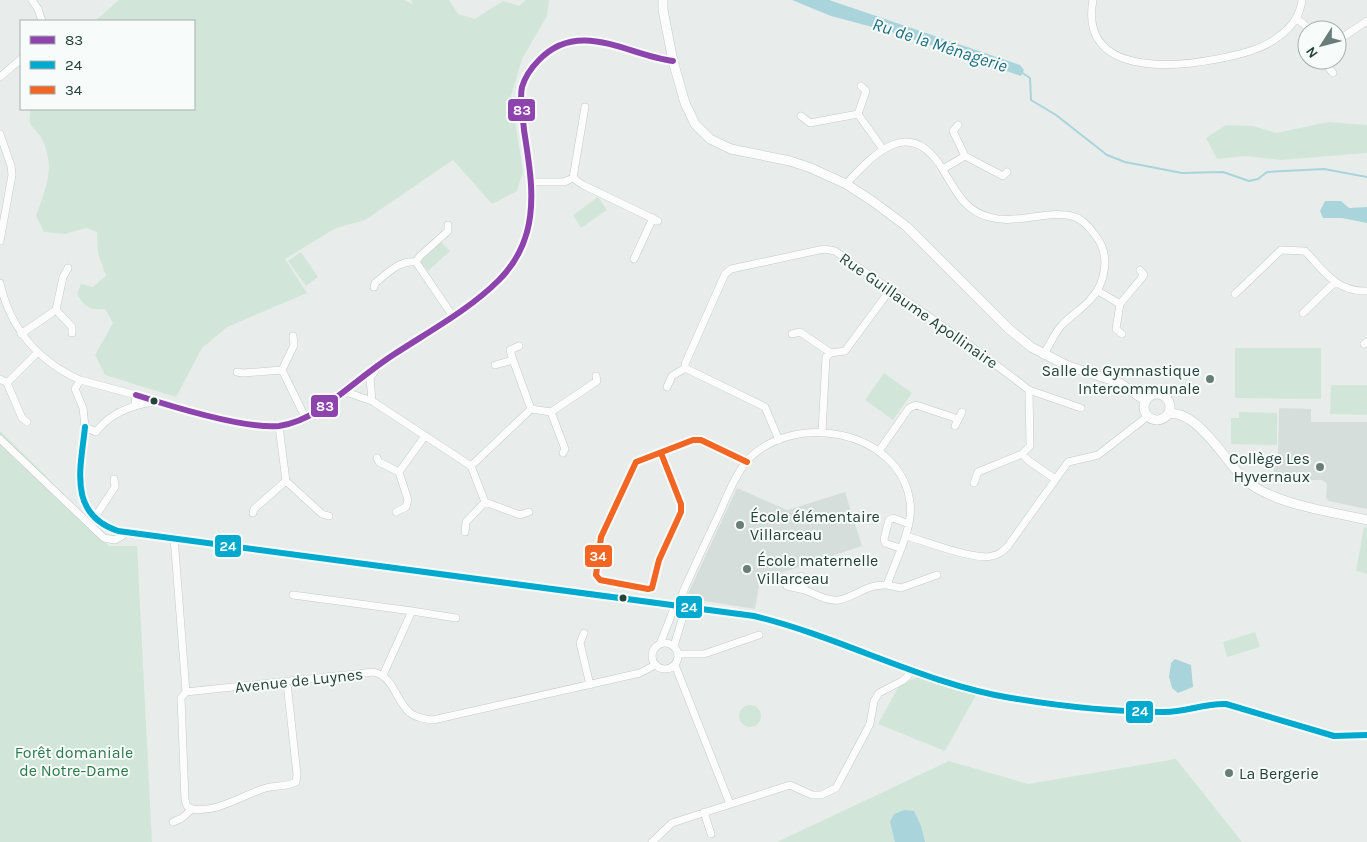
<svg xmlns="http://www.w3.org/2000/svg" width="1367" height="842" viewBox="0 0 1367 842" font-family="Karla,sans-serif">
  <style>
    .built { fill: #d6dedb }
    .green { fill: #d1e6d8 }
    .water { fill: #a9d4db }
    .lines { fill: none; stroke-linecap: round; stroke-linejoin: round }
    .stream { stroke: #a9d4db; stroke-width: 2 }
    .street-casing { stroke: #c5cac8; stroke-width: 8 }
    .secondary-casing { stroke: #c3cbc8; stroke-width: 10 }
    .street { stroke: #fcfcfc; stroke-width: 7 }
    .secondary { stroke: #fcfcfc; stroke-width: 9 }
    .bus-1-casing { stroke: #f7fbf9; stroke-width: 10 }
    .bus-2-casing { stroke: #f7fbf9; stroke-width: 10 }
    .bus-3-casing { stroke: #f7fbf9; stroke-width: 10 }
    .bus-1 { stroke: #8e44ad; stroke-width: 6 }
    .bus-2 { stroke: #00a9ce; stroke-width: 6 }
    .bus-3 { stroke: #f26522; stroke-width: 6 }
    .poi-dot { fill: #697e78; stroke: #f7fbf9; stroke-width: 2 }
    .bus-dot { fill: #24423a; stroke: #f7fbf9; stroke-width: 2 }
    .labels { text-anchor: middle; stroke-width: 4; stroke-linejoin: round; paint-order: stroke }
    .street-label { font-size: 16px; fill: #24423a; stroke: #f7fbf9 }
    .poi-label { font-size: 16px; fill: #24423a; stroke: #f7fbf9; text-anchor: start }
    .park-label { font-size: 16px; fill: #2d7a4b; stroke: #f7fbf9 }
    .water-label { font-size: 18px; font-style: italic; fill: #1c6f80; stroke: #f7fbf9 }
    .line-badge { stroke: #f7fbf9; stroke-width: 2 }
    .badge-label { font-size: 14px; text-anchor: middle; font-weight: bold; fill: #fff }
  </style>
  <rect width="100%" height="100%" fill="#e8edeb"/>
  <path class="built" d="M1279,408L1311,409V422H1367V509L1329,501L1326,498L1327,484L1322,480H1274V455L1278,454Z
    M737,488L787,510L845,492L862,546L760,580L755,609L686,598Z"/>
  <path class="green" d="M119,0H405L413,5L411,0H449L458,14L475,19L503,1L519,6L526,0H549L547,16L522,59L511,96L523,171L517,191L492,204L453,160L365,220L336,228L285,259L307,293L227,327L202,348L176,397L105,375L95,355L113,323L105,309C89,310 85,307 77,294L81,284L93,287L106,276L98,253L97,232L86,228L65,234L44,232L36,216C41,201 49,183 49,166C49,159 45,142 40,136C32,124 27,127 31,109H194V21H95Z
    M1328,122L1367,125V153L1281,160L1244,156L1217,159L1206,138L1226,125L1253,126L1276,133Z
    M598,197L607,210L581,228L573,215Z
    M441,242L450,251L428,271L419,261Z
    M301,252L318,277L306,286L288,261Z
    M1235,348H1321V399L1235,398Z
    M884,373L912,393L893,420L865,400Z
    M1331,385H1367V415L1330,414Z
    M1239,412L1277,413V445L1231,444V418H1239Z
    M0,431L43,473L109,546H137L152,842H0Z
    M1364,527L1367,528V574L1356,571Z
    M1255,632L1260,647L1227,657L1223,642Z
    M919,676L976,695L945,751L878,724L899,686Z
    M739 716a11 11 0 1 1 22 0a11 11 0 1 1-22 0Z
    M1176,759L1242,842H777L949,761L1028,784Z"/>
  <path class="water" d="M792,0H829L1020,65L1024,70L1021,76L895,33L831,16Z
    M1325,201H1341L1349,208L1367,207V223L1342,218H1323L1320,211Z
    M1175,659L1191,665L1193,687L1178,693L1172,688L1169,677L1171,663Z
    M904,810L914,811L921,826L925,842H895L890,822L894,814Z"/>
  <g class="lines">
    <path class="stream" d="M1021,72L1030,78L1031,100L1056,115L1107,155L1125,162L1182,173L1223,172L1249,181L1258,179L1267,172L1324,169L1367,177"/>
    <g class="street-casing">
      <path id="street" d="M32,0L38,9L42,21
        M1093,0C1079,75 1171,68 1217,59C1237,55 1262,50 1278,37C1291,28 1300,16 1302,0
        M1296,18L1311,30
        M1337,41L1367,21
        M1328,60V67L1333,73
        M0,77L21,59
        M858,114L866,91L861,86
        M801,116L810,123L858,114L882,148
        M958,125L953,131L965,156
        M0,134L11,166L12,175L0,241
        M965,156L1003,176L1007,172
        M943,169L965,156
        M573,178L583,185L658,221
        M531,182H564L573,178L585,107
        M846,184C876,151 911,116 943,170C955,189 964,211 989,217C1016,225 1045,210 1072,216C1081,218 1090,228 1095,235C1111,254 1106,283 1090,300C1081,310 1070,316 1061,326C1054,334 1050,345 1043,355
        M448,225V231L420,256L416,262L452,315
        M634,259L653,218
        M0,283C10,328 38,361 80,380
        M374,287L375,283C388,273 399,260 416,262
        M1098,291L1120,304L1144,275L1140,270
        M1235,294L1281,250L1305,251C1324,271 1336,292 1367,291
        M1120,304L1116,329L1122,334
        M56,310L72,327V333
        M1303,313L1335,282
        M21,334L56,310L63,277L68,268
        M792,334L800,332L831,353
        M293,336L294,345L282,370L305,417
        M1364,344L1367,342
        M495,365L513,360L510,350L519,346
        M237,372L243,373L282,370
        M0,379L7,383L38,352
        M7,383L22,418L27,422
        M667,387L672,376L685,368
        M1029,390L1081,408
        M343,391L372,401L471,466L531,409L513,360
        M136,395C170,406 245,429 279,426C293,424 308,417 319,410C344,393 367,372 393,355C428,332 469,310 499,280C512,267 522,250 527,232C536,199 529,163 524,130C523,116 519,101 522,87C525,77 532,67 539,60C579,18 629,56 673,61
        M372,401L370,378L375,371
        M135,404L136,395L80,380L75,389L83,408L85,427L96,432C110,413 132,405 154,402
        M531,409L551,412
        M551,412L597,381L596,376
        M551,412L565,449L563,453
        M279,426L286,481L322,514L329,516
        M955,426L962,412
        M85,427C81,467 67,514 118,531L754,616C841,637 922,683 1011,698C1059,706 1113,712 1162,712C1184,713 1204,703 1226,704L1334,736L1367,735
        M822,432L826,357L831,353L845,351L890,290
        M0,439L104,538L115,540L122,536L124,531
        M779,440L765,407L685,368V364L725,274L731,269L824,249L835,251L971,346L1029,390L1030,446L1022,454L978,472L974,483
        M879,451L909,408L916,405L958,419
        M661,453L681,504V512L659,560L652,588L648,589L600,580L596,575L601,537L636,462L693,440H701L747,462
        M1022,454L1029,461L1055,479
        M377,458L379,462L399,472
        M471,466L485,502L520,515L529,512
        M396,512L406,507L408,500L399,472L425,436
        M253,513L254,509L286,481
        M95,517L115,487L114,479
        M465,532L466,522L485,502
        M906,536C925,541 975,561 992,556C999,555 1003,551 1008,546L1068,462L1098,455L1148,416
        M174,537L186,692
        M900,548L885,543L884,539L889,520L893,518L909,524
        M887,585L901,588L937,575
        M787,586L805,590L801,576
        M293,595L412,611L383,675
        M679,607L683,592C695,565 707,539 720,512C727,496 734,477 746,462C791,410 900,429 910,502C914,527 895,561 887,585C866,584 857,596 839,600C828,602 815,594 805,590
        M412,611L456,618
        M584,633L580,643L590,685
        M652 656a13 13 0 1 1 26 0a13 13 0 1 1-26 0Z
        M660,644L673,611L679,607
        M674,646L684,613L679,607
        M679,654H704L759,635
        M675,665L730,804
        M192,809L187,806L185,800L181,698L186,692L374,672C395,678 395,700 410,713C417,718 425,719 433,720L640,673L655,665
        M192,809C218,813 242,795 266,788C276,785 286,787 296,782L297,775L287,683
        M704,812L711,834
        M173,822L182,818L192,809
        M652,842L672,823L790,785L812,795H821L836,788L870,724L874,701L879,693L902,681L908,676L911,670"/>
    </g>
    <g class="secondary-casing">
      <path id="secondary" d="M663,0V10L673,61L685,103L695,124L710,139L731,149L790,161L811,168L846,184L871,200L906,226L1009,329L1031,347L1068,366L1118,382L1146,401
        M1144 407a13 13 0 1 1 26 0a13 13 0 1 1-26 0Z
        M1168,414C1196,408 1227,463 1244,479C1273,505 1330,511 1367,520"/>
    </g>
    <use href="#street" class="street"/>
    <use href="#secondary" class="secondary"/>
    <g class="bus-1-casing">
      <path id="bus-1" d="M136,395C170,406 245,429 279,426C293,424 308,417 319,410C344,393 367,372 393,355C428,332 469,310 499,280C512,267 522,250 527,232C536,199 529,163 524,130C523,116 519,101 522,87C525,77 532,67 539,60C579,18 629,56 673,61"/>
    </g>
    <g class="bus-2-casing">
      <path id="bus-2" d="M85,427C81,467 67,514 118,531L754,616C841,637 922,683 1011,698C1059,706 1113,712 1162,712C1184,713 1204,703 1226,704L1334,736L1367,735"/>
    </g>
    <g class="bus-3-casing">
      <path id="bus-3" d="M661,453L681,504V512L659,560L652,588L648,589L600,580L596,575L601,537L636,462L693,440H701L747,462"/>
    </g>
    <use href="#bus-1" class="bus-1"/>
    <use href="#bus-2" class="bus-2"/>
    <use href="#bus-3" class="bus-3"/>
  </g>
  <g class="poi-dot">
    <circle cx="1210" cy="379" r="5"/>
    <circle cx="1320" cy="467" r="5"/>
    <circle cx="740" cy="525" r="5"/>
    <circle cx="747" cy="569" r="5"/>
    <circle cx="1229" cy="773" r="5"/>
  </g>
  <g class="bus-dot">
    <circle cx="154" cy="401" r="4.5"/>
    <circle cx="623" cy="598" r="4.5"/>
  </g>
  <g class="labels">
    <g class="street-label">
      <text transform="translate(919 310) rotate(35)" y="6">Rue Guillaume Apollinaire</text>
      <text transform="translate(299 680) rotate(-6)" y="6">Avenue de Luynes</text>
    </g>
    <g class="poi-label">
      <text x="1200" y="376" text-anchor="end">Salle de Gymnastique<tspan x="1200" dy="18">Intercommunale</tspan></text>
      <text x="1310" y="464" text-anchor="end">Collège Les<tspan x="1310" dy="18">Hyvernaux</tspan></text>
      <text x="750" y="522">École élémentaire<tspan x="750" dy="18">Villarceau</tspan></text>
      <text x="757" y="566">École maternelle<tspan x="757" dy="18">Villarceau</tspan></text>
      <text x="1239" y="779">La Bergerie</text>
    </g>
    <g class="park-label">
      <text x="74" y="758">Forêt domaniale<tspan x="74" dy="18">de Notre-Dame</tspan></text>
    </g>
    <g class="water-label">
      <text transform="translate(940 45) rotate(18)" y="6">Ru de la Ménagerie</text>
    </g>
  </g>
  <g class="line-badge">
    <rect x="507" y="98" width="29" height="24" rx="5" fill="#8e44ad"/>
    <rect x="310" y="394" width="29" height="24" rx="5" fill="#8e44ad"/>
    <rect x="214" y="534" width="28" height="24" rx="5" fill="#00a9ce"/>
    <rect x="584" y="544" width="29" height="24" rx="5" fill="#f26522"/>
    <rect x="675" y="595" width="28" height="24" rx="5" fill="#00a9ce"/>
    <rect x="1125" y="700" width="29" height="24" rx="5" fill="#00a9ce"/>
  </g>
  <g class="badge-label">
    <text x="522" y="115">83</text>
    <text x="325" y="411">83</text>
    <text x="228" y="551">24</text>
    <text x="598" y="561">34</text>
    <text x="689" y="612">24</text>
    <text x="1140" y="716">24</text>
  </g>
  <rect x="20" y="20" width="175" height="90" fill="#f7fbf9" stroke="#a3b1ad"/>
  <rect x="30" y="36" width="25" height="8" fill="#8e44ad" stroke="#a3b1ad"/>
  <text x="65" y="45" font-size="15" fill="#24423a">83</text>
  <rect x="30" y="61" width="25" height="8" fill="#00a9ce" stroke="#a3b1ad"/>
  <text x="65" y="70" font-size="15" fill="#24423a">24</text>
  <rect x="30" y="86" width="25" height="8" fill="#f26522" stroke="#a3b1ad"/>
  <text x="65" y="95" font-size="15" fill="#24423a">34</text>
  <g transform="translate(1322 45) rotate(234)"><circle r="24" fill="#f7fbf9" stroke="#a3b1ad"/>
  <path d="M0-4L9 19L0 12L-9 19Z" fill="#697e78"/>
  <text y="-8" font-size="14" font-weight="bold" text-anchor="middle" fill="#24423a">N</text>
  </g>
</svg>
